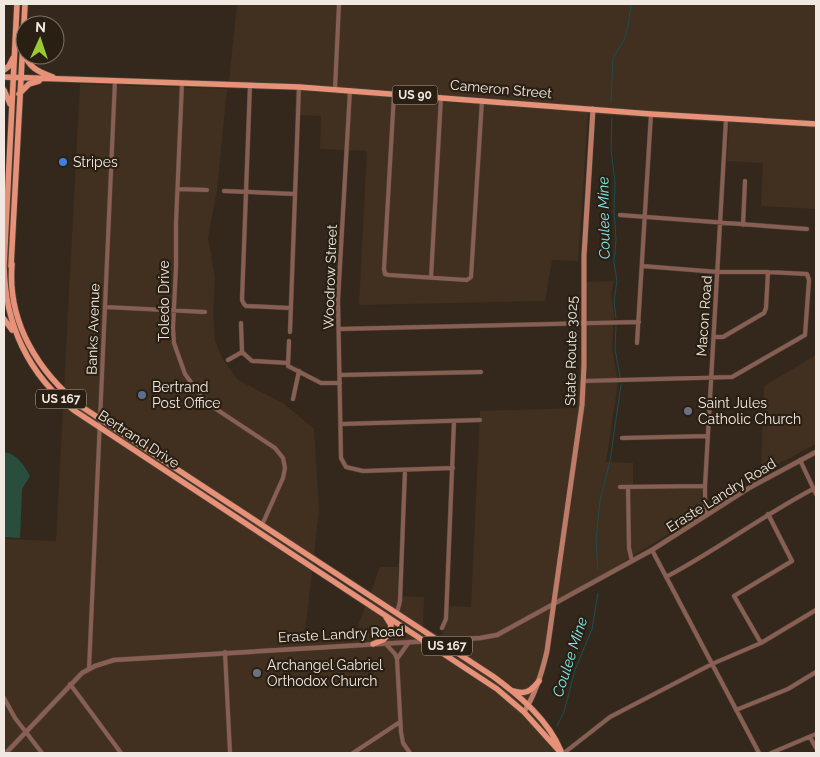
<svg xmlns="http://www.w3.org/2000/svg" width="820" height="757" viewBox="0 0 820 757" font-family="Raleway,sans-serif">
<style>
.built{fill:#41301f}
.green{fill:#294e3e}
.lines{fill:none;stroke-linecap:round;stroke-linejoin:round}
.stream{stroke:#194f52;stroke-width:1}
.minor-casing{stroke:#4e4338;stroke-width:5}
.tertiary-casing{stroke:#4e4338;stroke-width:5.5}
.secondary-casing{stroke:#4e4338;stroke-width:6}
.primary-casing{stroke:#4e4338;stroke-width:7}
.minor{stroke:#895f53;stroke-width:4}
.tertiary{stroke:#895f53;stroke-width:4.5}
.secondary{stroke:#bd7b68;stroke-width:5}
.primary{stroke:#e69178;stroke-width:5.5}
.shop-dot{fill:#3f7fe0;stroke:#2a1f13;stroke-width:2}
.service-dot{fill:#5c6f8a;stroke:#2a1f13;stroke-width:2}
.worship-dot{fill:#6b7280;stroke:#2a1f13;stroke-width:2}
.labels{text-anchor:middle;stroke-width:4.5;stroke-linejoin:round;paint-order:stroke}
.shield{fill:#2a1f13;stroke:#b5aca3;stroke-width:1}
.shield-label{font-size:12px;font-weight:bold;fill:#f1e9e1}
.street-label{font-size:14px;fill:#f1e9e1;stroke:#2a1f13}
.poi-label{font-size:14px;fill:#f1e9e1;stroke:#2a1f13;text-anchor:start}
.water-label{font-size:15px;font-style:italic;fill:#7de9ee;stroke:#2a1f13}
</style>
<rect width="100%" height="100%" fill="#34281c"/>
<!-- built -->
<path class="built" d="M237 4H816V209L761 206 763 163 727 161 729 123 588 114 578 261 552 260 545 301 359 305 367 151 320 149 321 116 295 115 296 84 229 81Z
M80 84 227 89 217 190 208 238 215 277 213 313 215 341 223 360 238 380 283 403 314 429 319 510 304 641 352 642 380 567H398V596L424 597 423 626 440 636 443 633 444 606 471 607 480 411 577 408 586 282 614 281 611 294 614 313 612 349 618 383 606 462 633 463V489L702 488 701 514 553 605 547 651 528 705 561 753H4V539L56 541Z
M816 355V444L761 473 764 386Z"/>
<!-- green -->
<path class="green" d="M4 452C17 454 24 465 30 476L22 489 20 538 4 537Z"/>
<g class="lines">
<!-- stream -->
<path class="stream" d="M611 102 613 58 624 40 628 27 631 4
M612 118 611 149 615 182 614 211 616 239 614 263 617 281 614 301 616 318
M616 326 615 349 620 377
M598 569 596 540 600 501 610 461 621 385
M557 726 564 712 575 670 592 629 598 593
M546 753V750"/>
<defs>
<path id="minor" d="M182 83 176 223V267L173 328 174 343 185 374 201 396 216 409 275 448 283 458 285 468 283 478 262 525
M250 85 242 300 244 304 246 306 290 308
M335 89 339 4
M350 90 338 300 341 458 346 467 363 471 453 468
M394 94 384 269 385 274 389 275 467 280 471 277 482 100
M178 189 207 190
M224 191 295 194
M620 215 807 229
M743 225 745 181
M431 278 441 97
M105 307 205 312
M339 329 639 322
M290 332 299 87
M714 337H723L764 313 766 308 768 272
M289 341 288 366 321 383H340
M637 343 651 114
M242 352 252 361 288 363
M228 360 242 352 241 323
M340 375 481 372
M584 381 732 377 805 335 809 280 807 274 768 272H718L642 266
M293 399 299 371
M341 424 480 420
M622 438 708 436
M800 460 816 494
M620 487 705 486
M628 487 629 548 632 561
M707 515 705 503V486L726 119
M652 550 759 753
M666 577C717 550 762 516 813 489
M397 613 400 601 405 470
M442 628 446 619 454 421
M385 643 395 654 397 659 401 732 403 743 410 753
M761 643 734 596 792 561 768 514
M225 652 230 753
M397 659 409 642
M89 669 115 80
M70 684 121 753
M4 698 15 718 42 753
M736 710 788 689 816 672
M810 737 816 748
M353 753 400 722
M564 753 610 717 712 664 761 643 816 610
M771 753 816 734"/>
<path id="tertiary" d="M6 753 82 673 95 666 114 660 480 638 497 635 652 550 749 488 816 452"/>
<path id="secondary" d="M524 712C536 693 542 673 547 651L582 405 584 366V256L593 109"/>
<path id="primary" d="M17 4 4 266C5 324 28 375 75 411L497 689 524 712 561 753
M24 52C28 67 38 72 53 77
M4 70 9 66 13 58
M4 77 299 87 651 114 816 124
M4 90 10 104
M19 94 29 84 39 81
M12 264C7 322 38 372 82 407L494 677C521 697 548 720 561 751
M11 266 25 4
M4 319 12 330
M373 644 383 640 390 633 391 625 386 617
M513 691C526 695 531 691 539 681"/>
</defs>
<!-- minor casing -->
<use href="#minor" class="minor-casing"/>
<!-- tertiary casing -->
<use href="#tertiary" class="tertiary-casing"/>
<!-- secondary casing -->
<use href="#secondary" class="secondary-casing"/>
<!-- primary casing -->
<use href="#primary" class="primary-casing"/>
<!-- minor -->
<use href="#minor" class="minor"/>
<!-- tertiary -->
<use href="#tertiary" class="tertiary"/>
<!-- secondary -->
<use href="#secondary" class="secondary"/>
<!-- primary -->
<use href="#primary" class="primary"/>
</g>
<!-- markers -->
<circle class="shop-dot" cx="63" cy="162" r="5"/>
<circle class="service-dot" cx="142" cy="395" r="5"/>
<g class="worship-dot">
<circle cx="688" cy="411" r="5"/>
<circle cx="257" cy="673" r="5"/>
</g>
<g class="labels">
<!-- shield labels -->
<g class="shield">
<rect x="392.5" y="85.5" width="45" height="19" rx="4"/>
<rect x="36" y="389.5" width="50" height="19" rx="4"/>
<rect x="422" y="636.5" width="50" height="19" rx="4"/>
</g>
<g class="shield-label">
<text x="415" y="99">US 90</text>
<text x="61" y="403">US 167</text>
<text x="447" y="650">US 167</text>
</g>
<!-- street labels -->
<g class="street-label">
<text transform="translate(501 89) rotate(5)" y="5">Cameron Street</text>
<text transform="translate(330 277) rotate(-88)" y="5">Woodrow Street</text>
<text transform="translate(164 301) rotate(-90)" y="5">Toledo Drive</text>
<text transform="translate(704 316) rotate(-86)" y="5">Macon Road</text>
<text transform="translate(93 329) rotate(-88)" y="5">Banks Avenue</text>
<text transform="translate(571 351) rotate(-89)" y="5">State Route 3025</text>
<text transform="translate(139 439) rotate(33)" y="5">Bertrand Drive</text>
<text transform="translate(721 495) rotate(-32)" y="5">Eraste Landry Road</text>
<text transform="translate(341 634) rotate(-3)" y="5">Eraste Landry Road</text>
</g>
<!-- poi labels -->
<g class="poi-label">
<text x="73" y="167">Stripes</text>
<text x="152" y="392">Bertrand<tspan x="152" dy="16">Post Office</tspan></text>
<text x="698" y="408">Saint Jules<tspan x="698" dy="16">Catholic Church</tspan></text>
<text x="267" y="670">Archangel Gabriel<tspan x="267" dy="16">Orthodox Church</tspan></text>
</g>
<!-- water labels -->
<g class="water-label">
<text transform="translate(604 218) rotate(-91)" y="5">Coulee Mine</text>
<text transform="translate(570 657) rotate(-72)" y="5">Coulee Mine</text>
</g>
</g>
<!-- border -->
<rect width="820" height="757" fill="none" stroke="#f1e9e1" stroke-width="10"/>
<!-- north arrow -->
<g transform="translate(40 40) rotate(3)"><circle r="24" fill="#2a1f13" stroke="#7a7065"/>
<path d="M0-4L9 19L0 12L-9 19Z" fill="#9acb34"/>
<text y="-8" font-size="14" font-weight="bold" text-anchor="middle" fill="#f1e9e1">N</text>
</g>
</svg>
